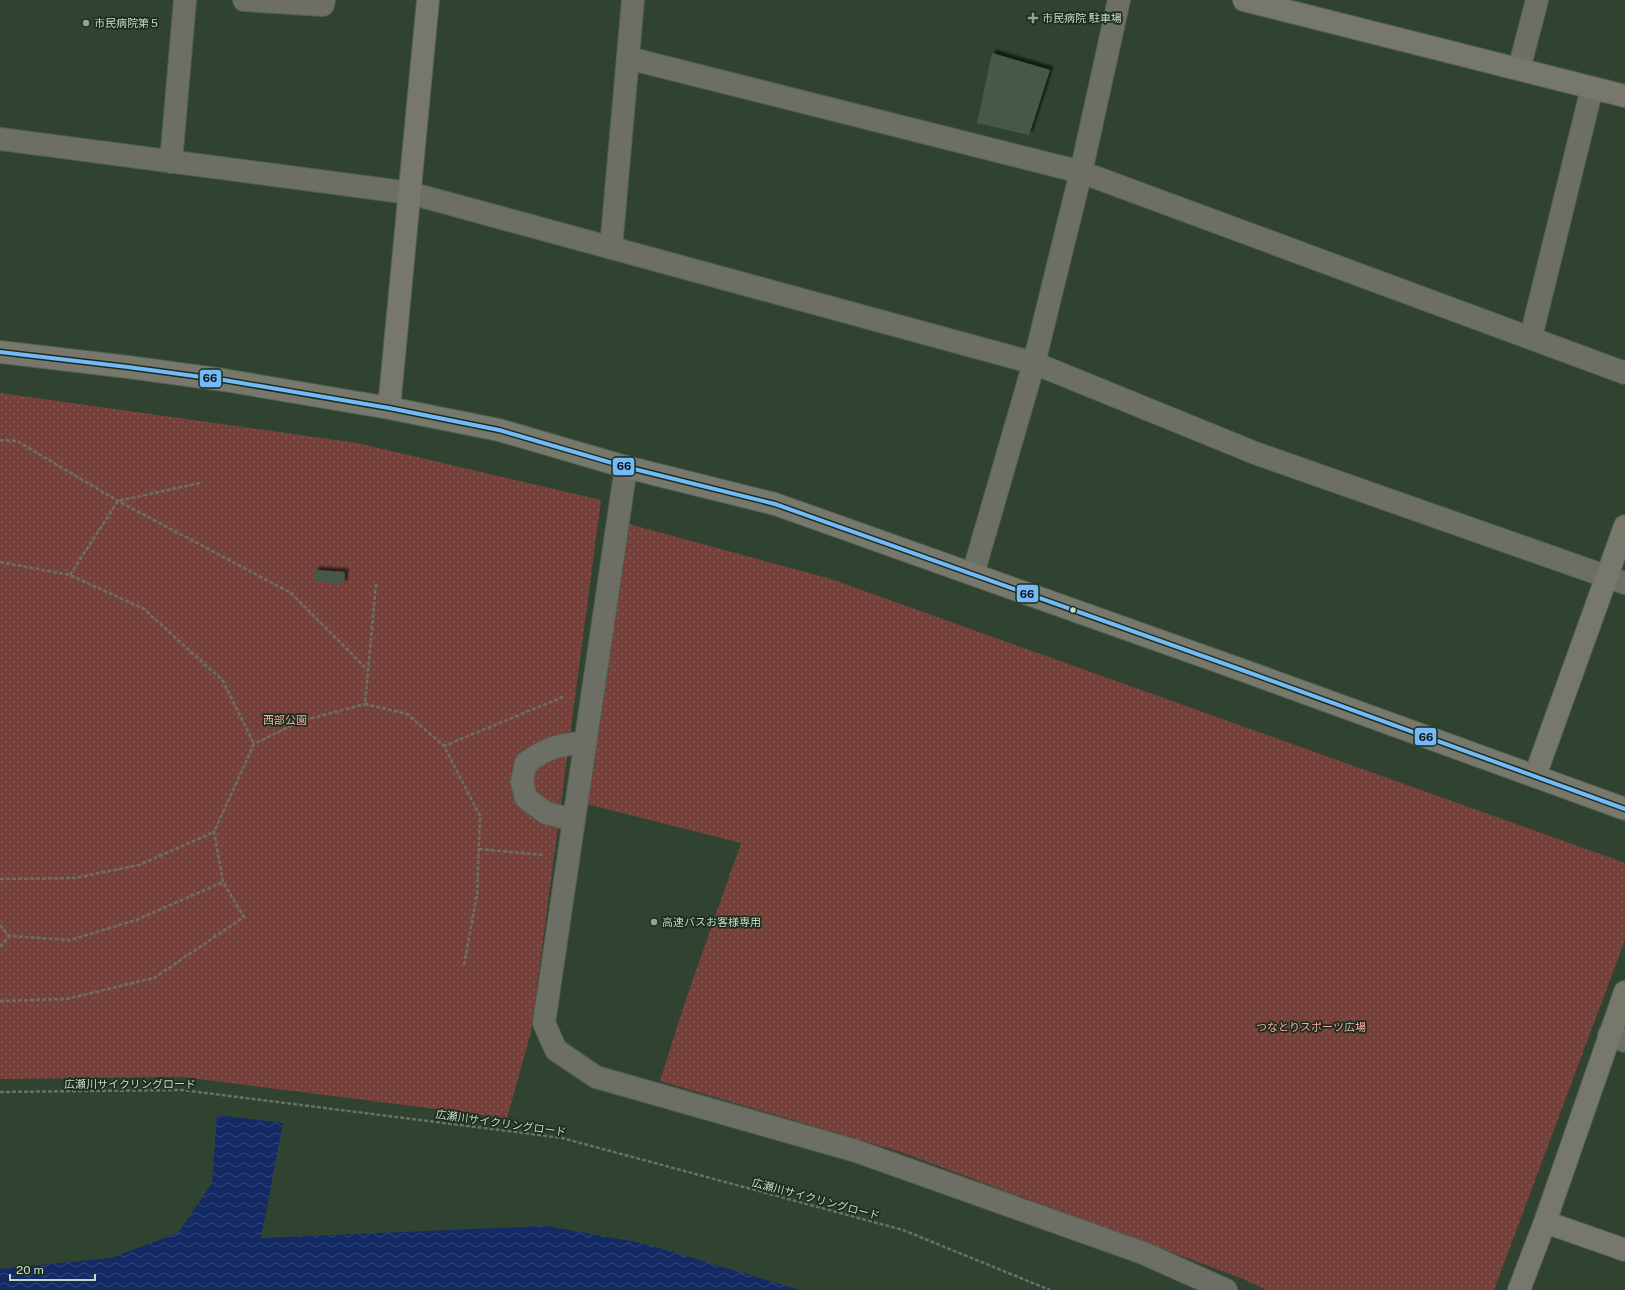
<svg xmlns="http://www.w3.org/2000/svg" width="1625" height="1290" viewBox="0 0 1625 1290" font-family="'Public Sans','Noto Sans JP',sans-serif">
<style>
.park{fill:url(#park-dots)}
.water{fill:url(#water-waves)}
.building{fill:#46594c;filter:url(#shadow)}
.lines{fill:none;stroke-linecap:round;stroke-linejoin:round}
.street-casing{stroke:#4f604f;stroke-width:24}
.secondary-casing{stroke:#4f604f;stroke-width:24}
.path{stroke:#6a7065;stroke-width:2.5;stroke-dasharray:4 2;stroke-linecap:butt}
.street{stroke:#6d6e65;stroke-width:22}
.secondary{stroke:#77776c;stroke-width:22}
.bus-1-casing{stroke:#1d2d1d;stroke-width:7}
.bus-1{stroke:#73baf8;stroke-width:4}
.poi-dot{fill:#90a591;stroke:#1d2d1d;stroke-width:1.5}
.bus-dot{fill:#c5dac5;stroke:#1d2d1d;stroke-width:1.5}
.labels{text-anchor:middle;stroke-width:3.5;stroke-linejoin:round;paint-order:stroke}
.poi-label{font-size:11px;fill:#c5dac5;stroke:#1d2d1d;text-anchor:start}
.park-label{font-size:11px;fill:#f5aaa3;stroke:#1d2d1d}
.street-label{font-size:11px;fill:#c5dac5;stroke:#1d2d1d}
.line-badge{stroke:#1d2d1d;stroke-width:1.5}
.pale-badge-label{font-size:11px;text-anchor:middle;font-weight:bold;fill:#111}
</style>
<defs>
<pattern id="park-dots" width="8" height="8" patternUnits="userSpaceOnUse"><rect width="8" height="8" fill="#75403a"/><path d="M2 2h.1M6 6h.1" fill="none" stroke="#875b55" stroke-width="1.8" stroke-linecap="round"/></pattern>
<pattern id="water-waves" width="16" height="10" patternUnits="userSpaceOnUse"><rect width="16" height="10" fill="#142a65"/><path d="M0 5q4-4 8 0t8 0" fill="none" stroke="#35487a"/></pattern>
<filter id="shadow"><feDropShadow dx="3.5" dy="-3.5" stdDeviation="1" flood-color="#0009"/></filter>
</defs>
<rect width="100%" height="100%" fill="#2f4330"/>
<!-- park -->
<path class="park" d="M0 393 357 443 601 500 531 1032 507 1118 182 1077 0 1079Z
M629 524 831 579 1625 863V940L1494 1290H1266L1241 1278 898 1151 660 1081 685 1002 741 843 587 804Z"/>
<!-- water -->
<path class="water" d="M217 1115 283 1123 261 1238 546 1226 642 1243 800 1290H0V1269L111 1258 178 1233 212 1183Z"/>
<!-- building -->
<path class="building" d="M992 53 1050 70 1029 135 977 123Z
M315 570 345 572 344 584 314 581Z"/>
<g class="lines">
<defs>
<path id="street" d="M244 0 323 5 324 0
M628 58 1081 172 1625 373
M1519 69 1537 0
M0 139 410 193 1034 363 1255 453 1625 583
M171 162 185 0
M611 248 633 0
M1531 337 1592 88
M626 467 544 1023 556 1050 596 1077 856 1151 1143 1253 1226 1290
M973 574 1034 363 1081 172 1119 0
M574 820 546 813 526 798 522 782 526 763C549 746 558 746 585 742
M1609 1035 1625 1041"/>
<path id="secondary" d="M1244 0 1625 96
M0 352 128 367 224 380 389 408 499 430 626 467 775 504 1242 670 1625 809
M389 408 428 0
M1535 776 1625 526
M1545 1222 1625 1250
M1519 1290 1545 1222 1625 992"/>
</defs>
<!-- street casing -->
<use href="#street" class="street-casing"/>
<!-- secondary casing -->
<use href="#secondary" class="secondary-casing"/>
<!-- path -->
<path class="path" d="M0 440 17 441 118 501 291 593 369 671
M0 562 70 575 144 609 223 681 254 744
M70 575 118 501 200 483
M376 584 365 704 407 714 444 746
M479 849 544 855
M0 879 75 878 139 865 214 832
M0 925 9 936 70 940 136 920 223 882
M0 947 9 936
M464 965 477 894 480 816 444 746 565 696
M0 1001 66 999 154 978 244 917 223 882 214 832 254 744 301 721 365 704
M0 1092 182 1090 562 1138 903 1230 1050 1290"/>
<!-- street -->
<use href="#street" class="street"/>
<!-- secondary -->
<use href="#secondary" class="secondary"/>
<defs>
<path id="bus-1" d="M0 352 128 367 224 380 389 408 499 430 626 467 775 504 1242 670 1625 809"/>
</defs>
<!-- bus-1 casing -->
<use href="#bus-1" class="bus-1-casing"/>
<!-- bus-1 -->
<use href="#bus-1" class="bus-1"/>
</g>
<!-- markers -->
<g class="poi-dot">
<path d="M1031 12h4v4h4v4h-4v4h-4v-4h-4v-4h4z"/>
<circle cx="86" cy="23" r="4"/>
<circle cx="654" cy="922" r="4"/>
</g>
<circle class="bus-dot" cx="1073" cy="610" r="3.5"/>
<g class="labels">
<!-- poi labels -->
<g class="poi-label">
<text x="1042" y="22">市民病院 駐車場</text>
<text x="94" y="27">市民病院第５</text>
<text x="662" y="926">高速バスお客様専用</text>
</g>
<!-- park labels -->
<g class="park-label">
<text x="285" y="724">西部公園</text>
<text x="1311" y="1031">つなとりスポーツ広場</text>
</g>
<!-- street labels -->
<g class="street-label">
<text x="130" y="1088">広瀬川サイクリングロード</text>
<text transform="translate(501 1123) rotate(8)" y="4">広瀬川サイクリングロード</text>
<text transform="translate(816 1199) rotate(15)" y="4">広瀬川サイクリングロード</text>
</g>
</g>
<g class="line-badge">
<rect x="199" y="369" width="23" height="19" rx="4" fill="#73baf8"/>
<rect x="612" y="457" width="23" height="19" rx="4" fill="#73baf8"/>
<rect x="1016" y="584" width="23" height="19" rx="4" fill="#73baf8"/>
<rect x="1414" y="727" width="23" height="19" rx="4" fill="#73baf8"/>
</g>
<g class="pale-badge-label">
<text x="210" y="382">66</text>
<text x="624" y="470">66</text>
<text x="1027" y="598">66</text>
<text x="1426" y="741">66</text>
</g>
<!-- scale -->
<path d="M10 1274v6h85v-6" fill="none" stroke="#c5dac5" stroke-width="2"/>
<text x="16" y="1274" font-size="12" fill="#c5dac5" stroke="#1d2d1d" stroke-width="3" paint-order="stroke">20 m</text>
</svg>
